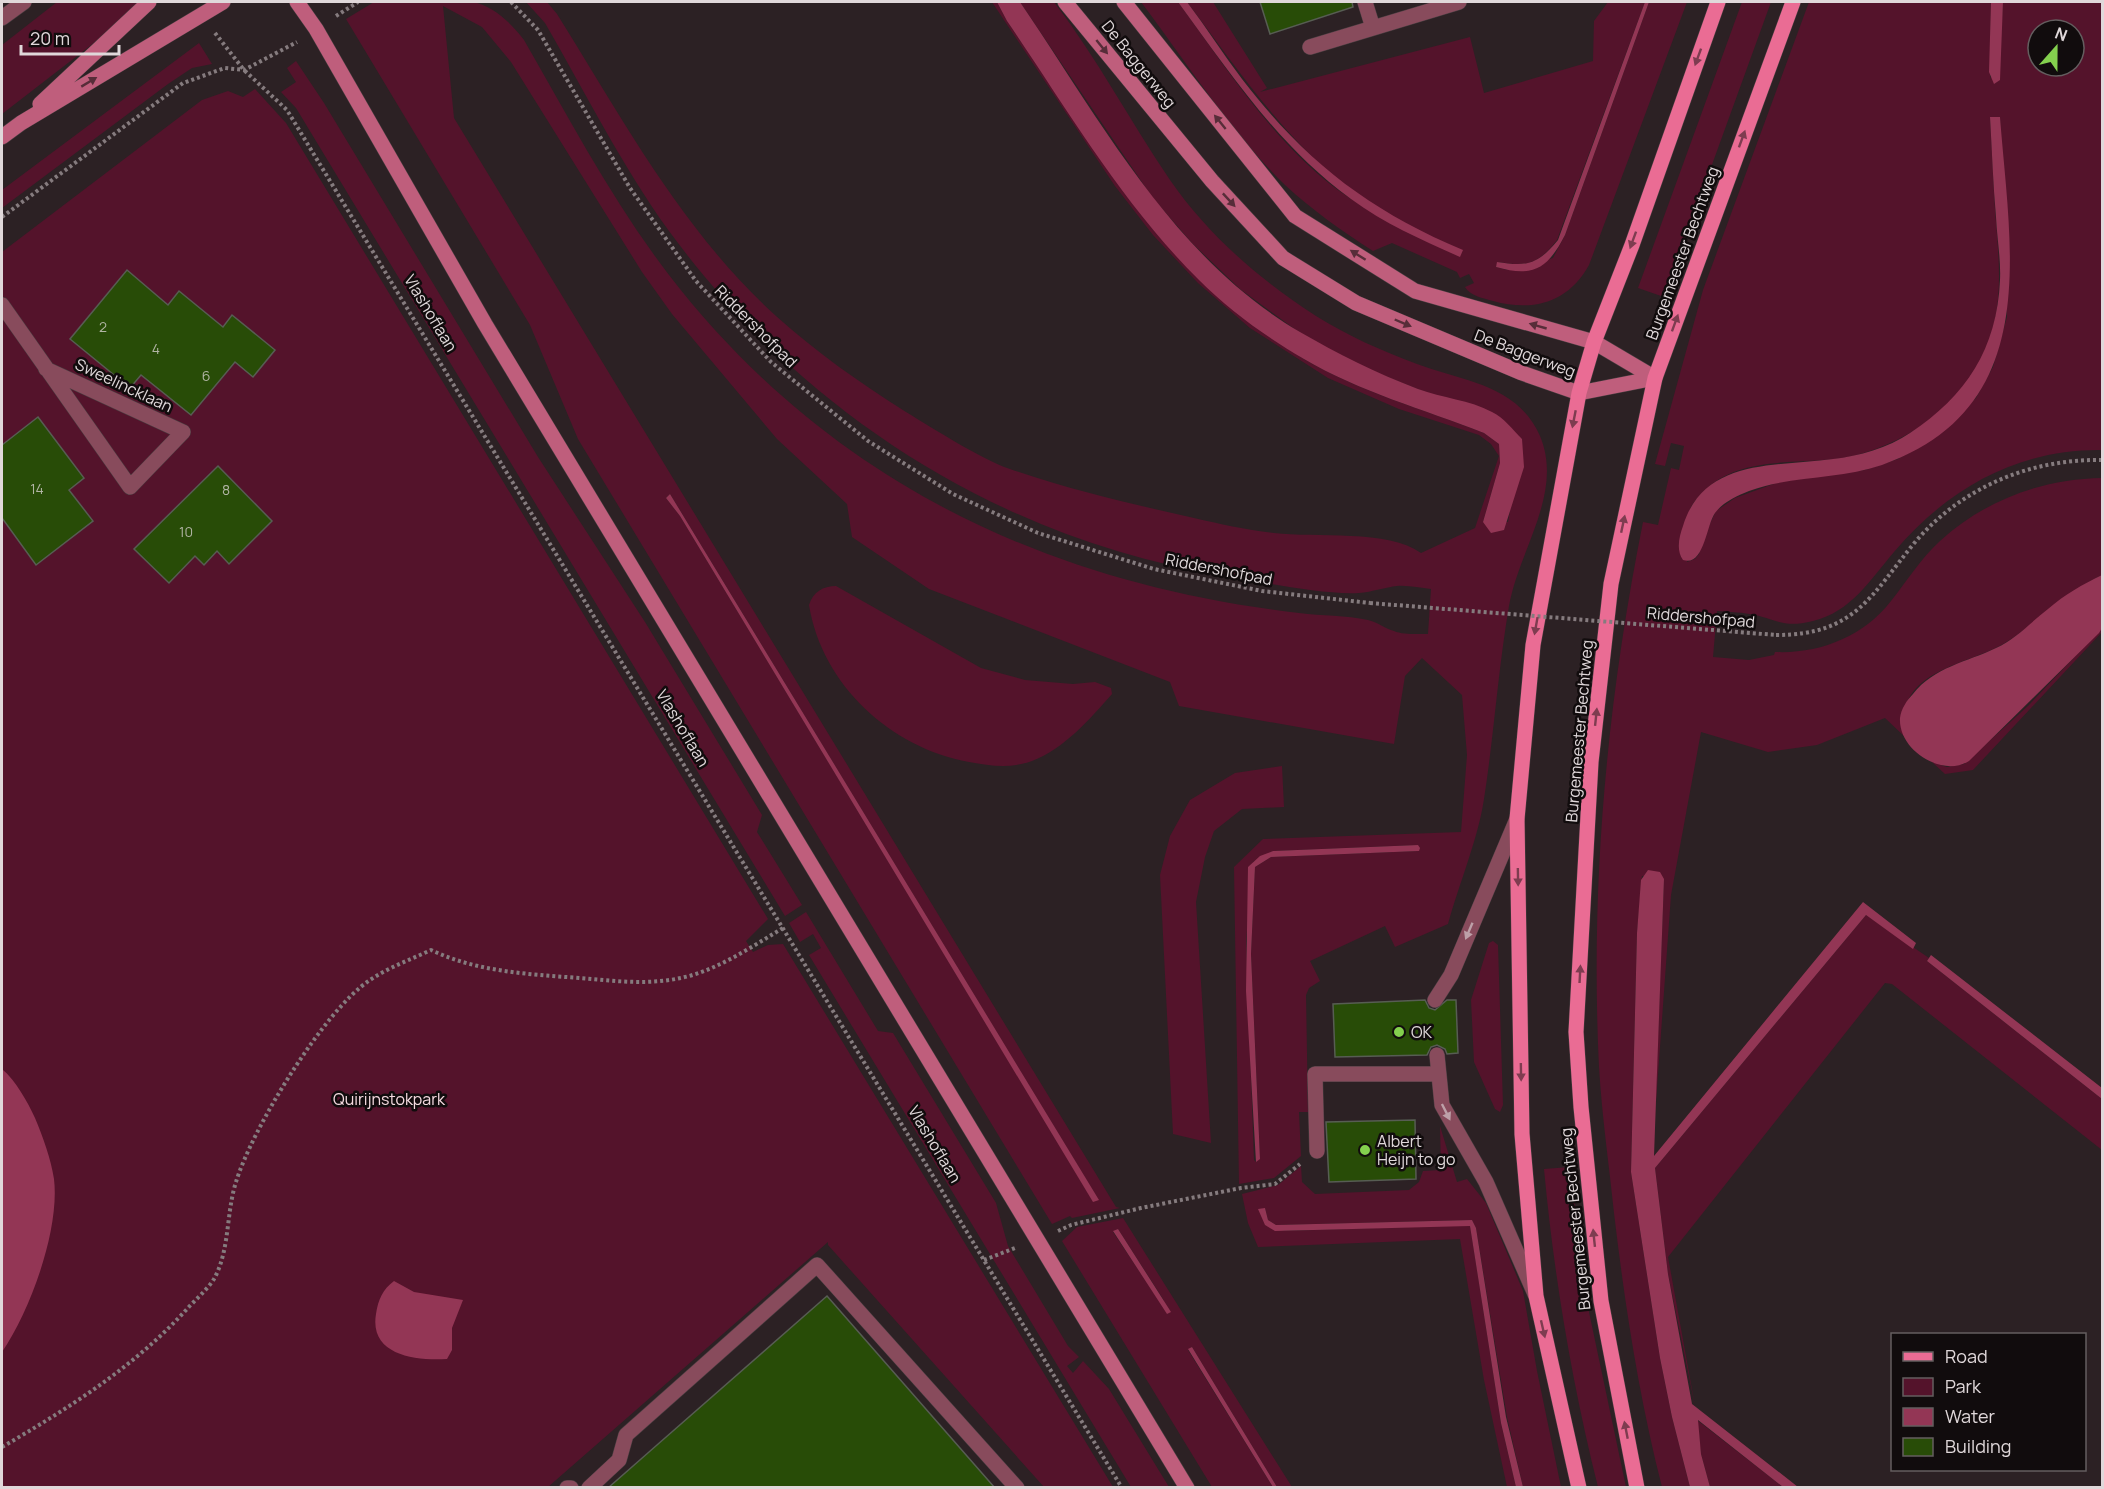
<svg xmlns="http://www.w3.org/2000/svg" width="2104" height="1489" viewBox="0 0 2104 1489" font-family="Manrope,sans-serif">
<style>
.green{fill:#54132b;fill-rule:evenodd}
.water{fill:#933655}
.building{fill:#284c07;stroke:#575d53;stroke-width:1.5}
.lines{fill:none;stroke-linecap:round;stroke-linejoin:round}
.lane-casing{stroke:#493e41;stroke-width:16}
.street-casing{stroke:#493e41;stroke-width:16}
.secondary-casing{stroke:#493e41;stroke-width:16}
.primary-casing{stroke:#493e41;stroke-width:16}
.path{stroke:#857b7e;stroke-width:4;stroke-dasharray:3 3;stroke-linecap:butt}
.lane{stroke:#884b5c;stroke-width:15}
.street{stroke:#884b5c;stroke-width:15}
.secondary{stroke:#bf5e7c;stroke-width:15}
.primary{stroke:#ea6c94;stroke-width:15}
.path-bridge{stroke:#857b7e;stroke-width:4;stroke-dasharray:3 3;stroke-linecap:butt}
.oneway{fill:#572d39}
.oneway2{fill:#7e3c50}
.oneway3{fill:#bda0a8}
.poi-dot{fill:#84d04e;stroke:#110c0d;stroke-width:2}
.labels{text-anchor:middle;stroke-width:5;stroke-linejoin:round;paint-order:stroke}
.number-label{font-size:14px;fill:#b2b5a5}
.street-label{font-size:16px;fill:#e0d8da;stroke:#110c0d}
.poi-label{font-size:16px;fill:#e0d8da;stroke:#110c0d;text-anchor:start}
.park-label{font-size:16px;fill:#f6dbe1;stroke:#110c0d}
</style>
<rect width="100%" height="100%" fill="#2c2124"/>
<!-- green -->
<path class="green" d="M57 2H142L121 22 2 114V45Z
M374 2C405 2 441 0 472 2 493 5 512 24 524 40 570 120 613 202 669 275 827 480 1046 584 1299 613 1322 616 1346 615 1368 620 1377 622 1386 629 1394 631 1403 635 1418 634 1428 634L1431 589C1420 588 1408 585 1397 586 1386 587 1372 592 1359 593 1322 595 1262 582 1225 576 1001 540 802 413 669 231 622 166 585 92 545 23L526 2H547L557 14C622 118 683 232 776 316 816 352 860 383 906 412 934 429 981 459 1010 469 1070 490 1132 504 1194 518 1220 524 1247 530 1274 533 1315 538 1389 529 1421 553L1475 528 1499 456 1491 444 1479 435 1399 409 1328 378 1250 328 1198 283 1153 235 1115 186 992 2H997L1007 21C1092 145 1171 280 1304 359 1360 392 1423 409 1484 433L1499 444 1500 463 1483 522H1508L1522 439 1420 390 1355 364 1296 330 1240 289 1192 243 1152 197 1020 2H1054C1097 58 1130 121 1170 180 1208 235 1260 280 1316 316 1348 336 1382 351 1417 364 1463 381 1518 385 1540 436 1564 493 1519 549 1509 606 1498 670 1494 735 1484 799 1478 839 1459 884 1448 924L1395 947 1385 926 1310 961 1320 981 1309 988 1306 995 1308 1112H1299L1301 1156 1274 1178 1239 1184 1234 867 1263 839 1461 832 1467 755 1462 695 1422 658 1405 676 1394 744 1179 706 1170 682 929 589 852 537 847 504 777 439 672 314 642 272 511 62 482 27 443 6 454 118 1116 1207 1120 1208 1072 1218 1070 1216 1052 1224 578 439 530 325 346 19ZM670 494 1098 1199 1093 1201 680 516 666 498ZM1418 845 1419 851 1271 857 1255 867 1251 954 1260 1158 1256 1162 1254 1160 1246 941 1253 862 1273 851Z
M1141 2H1178C1229 71 1278 151 1351 199 1370 211 1393 220 1413 229 1390 216 1365 203 1344 185 1279 132 1237 68 1187 2H1213L1267 88 1260 92 1470 37 1484 93 1593 61 1594 21 1608 2H1645L1557 240C1538 264 1528 267 1498 262L1496 267 1507 270 1553 258 1565 235 1649 2H1687L1589 265C1568 303 1533 312 1493 301 1483 298 1470 296 1465 287L1474 283 1469 274 1460 278 1457 272 1392 243 1373 251C1342 231 1312 210 1285 185 1230 131 1187 63 1141 2Z
M1742 2H1771L1664 297 1638 288Z
M1809 2H1991L1990 80 2001 33 2003 2H2102V450C2018 449 1948 488 1894 552 1870 580 1851 612 1813 621 1781 629 1776 618 1749 614 1739 612 1728 612 1717 611L1713 657 1749 660 1774 655 1775 652C1819 654 1863 637 1891 601 1907 581 1921 558 1940 541 1985 500 2042 479 2102 478V575C2066 592 2041 620 2008 641 1975 663 1911 667 1904 714 1903 723 1902 729 1905 737L1885 718 1817 745 1768 752 1701 732 1671 895 1655 1116 1664 879 1642 876 1637 933 1631 1172 1660 1358 1672 1417 1690 1487H1662C1639 1397 1625 1306 1614 1213 1609 1164 1602 1117 1599 1067 1590 884 1607 702 1643 522L1658 525 1671 468 1679 470 1684 446 1671 443 1665 466 1655 464 1703 290ZM2038 30H2074V66H2038ZM2000 117 2007 317 1993 367 1976 398 1937 436 1898 459 1865 470 1779 482 1735 498 1716 511 1707 530 1699 554 1695 559 1687 562C1687 547 1685 526 1689 512 1691 505 1697 498 1702 493 1741 452 1803 467 1853 456 1915 441 1971 397 1991 335 2004 294 1998 251 1995 209 1993 179 1992 148 1990 118Z
M199 43 212 64 192 68 168 84 2 208V190Z
M296 61 324 103 538 457 645 622 762 815 757 832 802 905 785 916 296 108 281 92 296 82 287 68Z
M255 89 286 123 768 919 746 941 753 952 768 945 783 944 1113 1487H1044L828 1245V1242L548 1487H2V252L202 100 228 91 243 97Z
M836 586 981 668 1025 680 1073 684 1095 682 1111 688 1112 694C1090 719 1064 749 1032 761 1010 769 991 766 969 762 891 748 822 685 809 605 813 592 823 586 836 586Z
M2102 628V632L1973 770 1945 774 1932 762 1947 767 1964 764 2029 705Z
M1282 766 1284 807 1242 809 1214 831 1205 857 1196 902 1211 1143 1173 1134 1160 875 1170 836 1190 800 1235 773Z
M806 912 878 1031 893 1033 996 1203 1008 1246 1068 1346 1079 1357 1067 1366 1073 1373 1083 1361 1109 1389 1169 1487H1131L809 955 821 948 813 934 800 942 789 923Z
M1866 915 1929 958 1927 961 2102 1099V1150L1892 984 1885 983 1668 1257 1695 1406 1668 1274 1655 1168Z
M1493 941 1498 945 1503 1105 1500 1112 1495 1109 1474 1062 1471 1000 1489 943Z
M1440 1126 1457 1182 1467 1179 1486 1203 1523 1291 1537 1371 1561 1487H1523L1507 1417 1476 1228 1472 1220 1276 1225 1268 1220 1265 1208V1225L1284 1231 1470 1225 1501 1423 1516 1487H1507L1484 1380 1460 1239 1258 1247 1248 1223 1242 1194 1278 1185 1301 1166 1302 1182 1315 1194 1409 1190 1419 1182 1423 1171 1441 1170Z
M1570 1167 1589 1312 1626 1487H1598C1572 1383 1554 1277 1544 1169Z
M1123 1218 1292 1487H1277L1192 1347 1188 1350 1273 1487H1212L1062 1241 1077 1227ZM1118 1229 1163 1299 1168 1314 1113 1232Z
M1697 1420 1783 1487H1710L1701 1454Z"/>
<!-- water -->
<path class="water" d="M997 2H1020C1100 119 1173 258 1300 332 1338 354 1376 373 1418 389 1442 398 1470 400 1492 412 1503 417 1513 430 1522 439L1524 467 1504 530 1491 533 1483 522 1500 463 1499 444 1484 433C1423 409 1360 392 1304 359 1266 337 1229 310 1199 280 1123 205 1067 109 1007 21Z
M1178 2H1187C1206 27 1223 54 1242 79 1305 161 1368 210 1463 250L1460 257C1422 240 1385 224 1351 199 1279 147 1230 73 1178 2Z
M1645 2H1649L1565 235C1548 268 1534 278 1496 267L1497 262C1528 267 1538 264 1558 240Z
M1991 2H2003L2000 80 1994 84 1989 72Z
M1990 117H2000C2010 250 2044 408 1882 465 1839 480 1792 475 1749 491 1737 496 1723 502 1715 513 1706 526 1704 567 1683 560 1676 550 1679 537 1683 526 1704 457 1777 467 1833 459 1859 456 1888 448 1910 433 1966 396 1997 349 2000 280 2001 260 1997 238 1996 217 1993 184 1992 151 1990 117Z
M670 494 1099 1200 1093 1202 680 516 666 498Z
M2102 575V628L2099 633 1969 761C1942 778 1898 750 1900 718 1901 709 1907 700 1913 694 1934 667 1967 662 1996 648 2016 639 2031 622 2048 609 2064 595 2083 584 2102 575Z
M1418 845 1420 848 1419 851 1271 857 1255 867 1251 954 1260 1159 1256 1162 1246 991 1248 867 1260 856 1273 851Z
M1648 870 1660 872 1664 879 1654 1156 1863 902 1916 943 1913 949 1866 915 1655 1168 1668 1274 1692 1404 1798 1487H1783L1698 1420 1701 1454 1710 1487H1690L1672 1417 1660 1358 1631 1172 1637 933 1641 880Z
M1931 955 2102 1088V1099L1927 961Z
M2 1069C16 1081 27 1101 35 1118 43 1137 51 1159 54 1179 60 1230 30 1311 2 1352Z
M1265 1208 1268 1220 1276 1225 1472 1220 1476 1228 1506 1417 1523 1487H1516L1501 1423 1470 1226 1275 1231 1265 1225 1258 1209Z
M1118 1229 1171 1312 1167 1314 1113 1231Z
M394 1281 414 1292 463 1300 452 1328V1350L447 1359C415 1361 369 1355 376 1314 378 1300 383 1289 394 1281Z
M1192 1347 1277 1487H1273L1188 1349Z"/>
<!-- building -->
<path class="building" d="M1260 2H1352L1353 7 1270 34Z
M127 270 168 305 179 291 223 327 232 315 275 350 253 377 235 362 191 415 141 375 130 388 70 339Z
M38 417 84 478 69 490 93 521 36 565 2 518V445Z
M218 466 272 521 229 564 217 551 204 565 195 556 169 583 134 549Z
M1425 1000 1429 1008 1435 1010 1447 1000H1456L1458 1053 1447 1054 1445 1049 1437 1045 1431 1047 1427 1055 1335 1057 1333 1004Z
M1415 1120 1416 1179 1329 1182 1326 1122Z
M827 1296 995 1488H608L649 1452Z"/>
<g class="lines">
<defs>
<path id="lane" d="M1373 28 1459 2
M1310 47 1373 28 1365 2
M1435 1000 1451 975 1517 819
M1437 1055 1442 1105 1486 1182 1535 1294
M1317 1151 1315 1074H1439
M567 1488H571
M589 1488 619 1460 626 1435 817 1265 1017 1488"/>
<path id="street" d="M2 18 24 2
M2 305 130 487 183 432 46 369"/>
<path id="secondary" d="M297 2 316 29 485 324 1187 1488
M1065 2 1212 181 1283 258 1356 303 1522 373 1579 393 1655 378
M1124 2 1295 216 1415 291 1594 342 1655 378
M40 104 149 2
M2 137 21 123 223 2"/>
<path id="primary" d="M1579 1488 1536 1296 1522 1134 1517 819 1533 645 1579 393 1594 342 1632 245 1718 2
M1637 1488 1601 1301 1581 1107 1576 1032 1591 762 1611 584 1655 378 1793 2"/>
</defs>
<!-- lane casing -->
<use href="#lane" class="lane-casing"/>
<!-- street casing -->
<use href="#street" class="street-casing"/>
<!-- secondary casing -->
<use href="#secondary" class="secondary-casing"/>
<!-- primary casing -->
<use href="#primary" class="primary-casing"/>
<!-- path -->
<path class="path" d="M511 2 538 30 630 188 696 281 771 362 868 441 953 494 1038 533 1154 569 1262 591 1370 603
M336 16 358 2
M215 33 244 70 287 110 1122 1488
M2 217 183 83 225 68 244 70 297 42
M1776 635C1856 635 1871 595 1916 541 1964 486 2031 459 2102 460
M1058 1231 1071 1225 1141 1208 1241 1188 1275 1184 1300 1164
M984 1260 1015 1248
M2 1447C69 1408 134 1367 187 1309 195 1300 207 1290 214 1279 230 1250 226 1213 236 1182 252 1129 324 1010 370 980 389 967 410 960 431 950 478 972 527 974 579 978 616 981 652 986 689 976 722 967 753 946 783 928"/>
<!-- lane -->
<use href="#lane" class="lane"/>
<!-- street -->
<use href="#street" class="street"/>
<!-- secondary -->
<use href="#secondary" class="secondary"/>
<!-- primary -->
<use href="#primary" class="primary"/>
<!-- path-bridge -->
<path class="path-bridge" d="M1370 603 1776 635"/>
</g>
<!-- one-way arrows -->
<defs><path id="oneway-solid" d="M-6-.8H1V-3.2L6.5 0L1 3.2V.8H-6Z" transform="scale(1.5)"/></defs>
<g class="oneway">
<use href="#oneway-solid" transform="translate(1102 47) rotate(51)"/>
<use href="#oneway-solid" transform="translate(89 82) rotate(-31)"/>
<use href="#oneway-solid" transform="translate(1220 122) rotate(-129)"/>
<use href="#oneway-solid" transform="translate(1229 200) rotate(47)"/>
<use href="#oneway-solid" transform="translate(1358 255) rotate(-148)"/>
<use href="#oneway-solid" transform="translate(1403 323) rotate(23)"/>
<use href="#oneway-solid" transform="translate(1538 326) rotate(-164)"/>
</g>
<g class="oneway2">
<use href="#oneway-solid" transform="translate(1698 57) rotate(110)"/>
<use href="#oneway-solid" transform="translate(1742 139) rotate(-70)"/>
<use href="#oneway-solid" transform="translate(1633 240) rotate(110)"/>
<use href="#oneway-solid" transform="translate(1675 323) rotate(-70)"/>
<use href="#oneway-solid" transform="translate(1574 419) rotate(101)"/>
<use href="#oneway-solid" transform="translate(1623 524) rotate(-78)"/>
<use href="#oneway-solid" transform="translate(1536 626) rotate(100)"/>
<use href="#oneway-solid" transform="translate(1596 717) rotate(-84)"/>
<use href="#oneway-solid" transform="translate(1518 877) rotate(89)"/>
<use href="#oneway-solid" transform="translate(1580 974) rotate(-87)"/>
<use href="#oneway-solid" transform="translate(1521 1072) rotate(89)"/>
<use href="#oneway-solid" transform="translate(1594 1238) rotate(-96)"/>
<use href="#oneway-solid" transform="translate(1543 1329) rotate(77)"/>
<use href="#oneway-solid" transform="translate(1626 1430) rotate(-101)"/>
</g>
<g class="oneway3">
<use href="#oneway-solid" transform="translate(1469 931) rotate(113)"/>
<use href="#oneway-solid" transform="translate(1446 1112) rotate(63)"/>
</g>
<!-- markers -->
<g class="poi-dot">
<circle cx="1399" cy="1032" r="6"/>
<circle cx="1365" cy="1150" r="6"/>
</g>
<g class="labels">
<!-- number labels -->
<g class="number-label">
<text x="103" y="332">2</text>
<text x="156" y="354">4</text>
<text x="206" y="381">6</text>
<text x="37" y="494">14</text>
<text x="226" y="495">8</text>
<text x="186" y="537">10</text>
</g>
<!-- street labels -->
<g class="street-label">
<text transform="translate(1139 64) rotate(51)" y="6">De Baggerweg</text>
<text transform="translate(1682 253) rotate(-70)" y="6">Burgemeester Bechtweg</text>
<text transform="translate(431 313) rotate(59)" y="6">Vlashoflaan</text>
<text transform="translate(756 326) rotate(45)" y="6">Riddershofpad</text>
<text transform="translate(1525 353) rotate(21)" y="6">De Baggerweg</text>
<text transform="translate(124 385) rotate(25)" y="6">Sweelincklaan</text>
<text transform="translate(1219 569) rotate(11)" y="6">Riddershofpad</text>
<text transform="translate(1701 617) rotate(5)" y="6">Riddershofpad</text>
<text transform="translate(683 728) rotate(59)" y="6">Vlashoflaan</text>
<text transform="translate(1579 731) rotate(-85)" y="6">Burgemeester Bechtweg</text>
<text transform="translate(935 1144) rotate(59)" y="6">Vlashoflaan</text>
<text transform="translate(1575 1219) rotate(-96)" y="6">Burgemeester Bechtweg</text>
</g>
<!-- poi labels -->
<g class="poi-label">
<text x="1411" y="1038">OK</text>
<text x="1377" y="1147">Albert<tspan x="1377" dy="18">Heijn to go</tspan></text>
</g>
<!-- park labels -->
<g class="park-label">
<text x="389" y="1105">Quirijnstokpark</text>
</g>
</g>
<!-- border -->
<rect width="2104" height="1489" fill="none" stroke="#e0d8da" stroke-width="6"/>
<!-- legend -->
<rect x="1891" y="1333" width="195" height="138" fill="#110c0d" stroke="#645e5f" stroke-width="1.5"/>
<rect x="1903" y="1352" width="30" height="9" fill="#ea6c94" stroke="#645e5f" stroke-width="1.5"/>
<text x="1945" y="1363" font-size="18" fill="#e0d8da">Road</text>
<rect x="1903" y="1378" width="30" height="18" fill="#54132b" stroke="#645e5f" stroke-width="1.5"/>
<text x="1945" y="1393" font-size="18" fill="#e0d8da">Park</text>
<rect x="1903" y="1408" width="30" height="18" fill="#933655" stroke="#645e5f" stroke-width="1.5"/>
<text x="1945" y="1423" font-size="18" fill="#e0d8da">Water</text>
<rect x="1903" y="1438" width="30" height="18" fill="#284c07" stroke="#645e5f" stroke-width="1.5"/>
<text x="1945" y="1453" font-size="18" fill="#e0d8da">Building</text>
<!-- north arrow -->
<g transform="translate(2056 48) rotate(21)"><circle r="28" fill="#110c0d" stroke="#645e5f" stroke-width="1.5"/>
<path d="M0-4.5L10 22L0 15L-10 22Z" fill="#84d04e"/>
<text y="-9" font-size="16" font-weight="bold" text-anchor="middle" fill="#e0d8da">N</text>
</g>
<!-- scale -->
<path d="M21 45v9h98v-9" fill="none" stroke="#e0d8da" stroke-width="3"/>
<text x="30" y="45" font-size="18" fill="#e0d8da" stroke="#110c0d" stroke-width="4.5" paint-order="stroke">20 m</text>
</svg>
